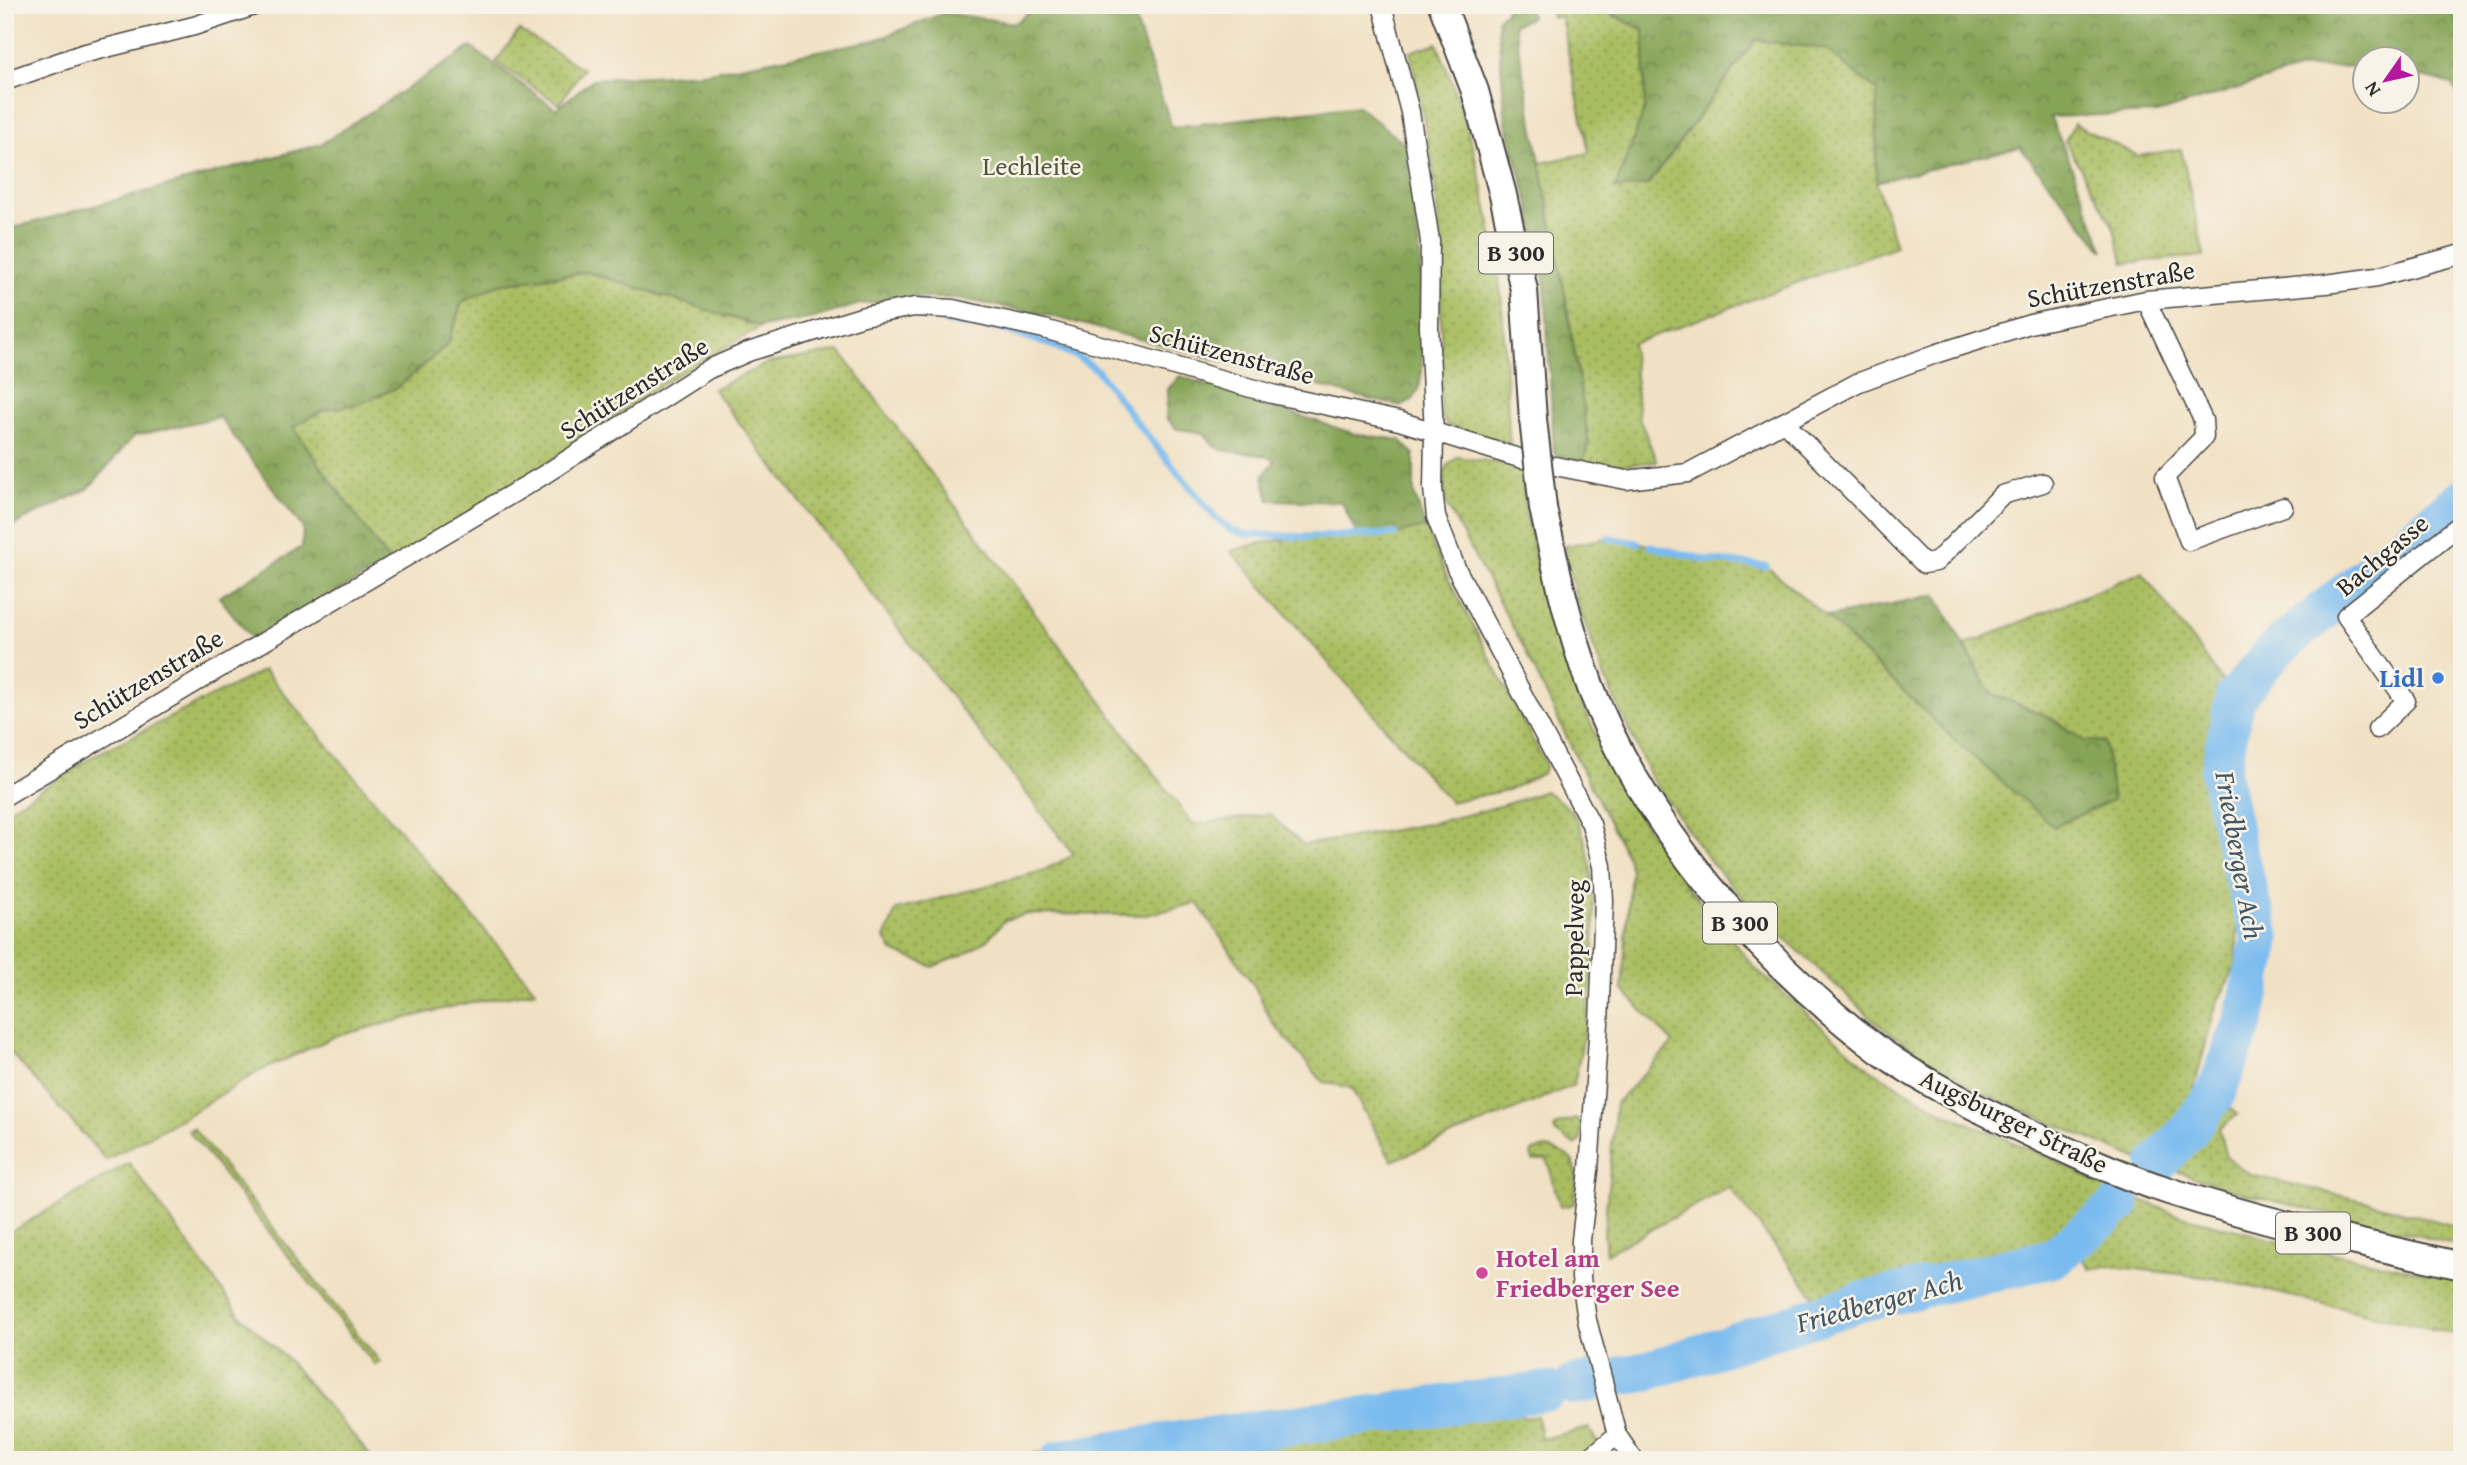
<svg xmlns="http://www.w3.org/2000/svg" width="2467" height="1465" viewBox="0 0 2467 1465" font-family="'Gentium Book Plus',serif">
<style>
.green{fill:url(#green-dots);stroke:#6a7446;stroke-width:2}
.forest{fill:url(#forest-crowns);stroke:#586841;stroke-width:2}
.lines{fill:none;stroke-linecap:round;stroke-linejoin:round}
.stream{stroke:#7abbef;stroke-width:7}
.river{stroke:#7abbef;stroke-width:40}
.minor-casing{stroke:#494642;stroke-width:21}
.primary-casing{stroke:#494642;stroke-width:30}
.minor{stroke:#fff;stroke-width:18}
.primary{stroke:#fff;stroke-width:26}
.primary-bridge-casing{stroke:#494642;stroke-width:30;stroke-linecap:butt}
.primary-bridge{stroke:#fff;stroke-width:26}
.shop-dot{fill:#3f7fe0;stroke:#f7f3e8;stroke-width:2.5}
.hotel-dot{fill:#d1479c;stroke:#f7f3e8;stroke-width:2.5}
.labels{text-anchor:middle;stroke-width:5;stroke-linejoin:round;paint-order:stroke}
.shield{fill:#f7f3e8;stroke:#686764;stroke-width:2}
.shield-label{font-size:24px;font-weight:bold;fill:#2b2b2b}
.park-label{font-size:26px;fill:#51573b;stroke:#f7f3e8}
.street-label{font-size:26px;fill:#2b2b2b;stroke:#f7f3e8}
.shop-label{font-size:26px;font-weight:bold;fill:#366cbe;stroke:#f7f3e8;text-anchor:end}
.hotel-label{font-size:26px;font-weight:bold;fill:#b23c85;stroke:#f7f3e8;text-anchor:start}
.water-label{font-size:28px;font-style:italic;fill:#435666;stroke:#f7f3e8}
</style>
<defs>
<pattern id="green-dots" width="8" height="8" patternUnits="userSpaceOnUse" patternTransform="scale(1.75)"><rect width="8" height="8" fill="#a9bd61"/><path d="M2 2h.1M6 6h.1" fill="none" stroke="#8a9a50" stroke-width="1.8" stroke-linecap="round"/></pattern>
<pattern id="forest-crowns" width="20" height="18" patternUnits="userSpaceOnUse" patternTransform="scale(1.75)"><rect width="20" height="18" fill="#86a457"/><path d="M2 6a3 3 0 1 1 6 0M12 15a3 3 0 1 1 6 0" fill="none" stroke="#6e8648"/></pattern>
</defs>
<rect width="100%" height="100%" fill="#f7f3e8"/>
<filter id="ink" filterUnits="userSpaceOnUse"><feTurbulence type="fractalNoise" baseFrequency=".0143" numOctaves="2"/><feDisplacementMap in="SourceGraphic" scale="14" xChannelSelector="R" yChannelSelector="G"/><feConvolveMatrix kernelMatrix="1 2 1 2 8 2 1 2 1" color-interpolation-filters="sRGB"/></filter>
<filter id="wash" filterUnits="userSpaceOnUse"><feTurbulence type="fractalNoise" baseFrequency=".00686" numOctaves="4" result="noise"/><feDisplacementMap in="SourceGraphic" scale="28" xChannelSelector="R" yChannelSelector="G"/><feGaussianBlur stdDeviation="1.57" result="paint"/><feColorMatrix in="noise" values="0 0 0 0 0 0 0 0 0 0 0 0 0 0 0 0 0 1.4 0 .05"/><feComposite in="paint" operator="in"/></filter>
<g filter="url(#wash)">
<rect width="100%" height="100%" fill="#f1e1c4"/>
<!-- green -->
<path class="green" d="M1550 5H1593L1644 30 1645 108 1615 189 1648 185 1755 40 1826 49 1878 91 1876 182 1896 246 1632 344 1639 418 1657 462 1599 466 1583 462 1589 443 1566 300 1540 163 1589 153 1561 17H1552Z
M519 30 583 69 559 104 496 62Z
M1437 43C1470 124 1491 208 1501 296 1506 345 1506 395 1510 445L1447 425 1441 415V246L1433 165 1410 52Z
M2074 124 2138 156 2181 149 2204 256 2124 263 2113 226 2065 141Z
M587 272 761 327 673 377 538 469 389 562 293 427 324 410 358 404 448 344 462 302 499 284Z
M840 351 1193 825 1269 814 1303 845C1385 832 1468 820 1545 791 1555 798 1568 805 1574 815 1599 854 1596 943 1591 989 1588 1021 1580 1053 1574 1085L1392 1161 1351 1088 1323 1082 1272 1022 1255 987 1197 903 1146 915 1028 914 1005 920 987 940 963 955 933 967 892 951 885 938 896 910 1042 871 1074 855 713 389 768 363Z
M1457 457 1521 466 1525 508 1545 605 1576 691 1621 789 1681 878 1756 969 1870 1069 1943 1112 2056 1161 2095 1181 2175 1214 2291 1244 2462 1281V1336L2212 1278 2111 1266 2090 1269 2080 1255 1839 1328 1729 1187 1606 1254 1604 1232 1616 1103 1673 1043 1622 989 1631 870 1626 854 1581 767 1524 648 1446 504 1443 477 1448 465Z
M1425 527 1445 572 1546 765 1543 773 1508 790 1450 802 1231 551C1294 530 1361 540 1425 527Z
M1608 538 1628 540 1706 560 1766 566 1827 617 1893 682 2085 741 2047 716 1990 693 1965 645 2142 572 2229 690 2204 752 2238 917 2236 966 2216 1005 2192 1096 2146 1163 1966 1086 1880 1026 1751 907 1710 861 1650 776 1605 678 1576 599 1564 546Z
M264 670 536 991 459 1005 336 1036 258 1072 183 1118 106 1160 5 1046V812L95 755Z
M2220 1097 2238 1115 2219 1129 2226 1157 2251 1175 2369 1202 2462 1228V1246L2241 1193 2173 1170 2195 1139Z
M1575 1119 1582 1124 1580 1141 1575 1145 1556 1133 1554 1129 1557 1125Z
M193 1128 380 1362 375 1365 188 1130Z
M1546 1148C1583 1154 1578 1175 1574 1204L1560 1207 1547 1159 1533 1161 1531 1154 1533 1151Z
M129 1163 240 1315 288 1360 374 1460H5V1235Z
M1509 1393 1523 1418 1537 1416 1541 1439 1589 1428 1600 1448V1460H983L1156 1438 1347 1408 1381 1409Z"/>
<!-- forest -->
<path class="forest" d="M1038 5H1171L1135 19 1172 127 1358 106 1406 145 1420 255 1422 371 1419 389 1412 401 1401 406 1372 400 1047 315 956 298H917L860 304 814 318 761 327 587 272 499 284 462 302 448 344 397 388 358 404 323 410 293 427 389 562 254 641 219 597 302 547 303 528 219 417 134 436 88 489 5 529V230L321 144 471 47 556 109 593 79 704 73 875 40 944 13 1015 23Z
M1506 5H1529L1531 16 1526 20 1514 24 1566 300 1589 443 1583 462 1554 454 1545 284 1530 208 1506 122 1497 19 1506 12Z
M1593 5H2462L2454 13 2462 41V104L2453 84 2408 74V60H2366L2365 66 2304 68 2157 113 2050 117 2069 160 2104 251 2020 147 1876 182 1877 91 1826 49 1755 40 1648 185 1615 189 1645 108 1644 30Z
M1180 376 1355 434 1400 440 1414 454V493L1425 527 1395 534 1357 535 1342 502 1269 500 1263 476 1275 461C1258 449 1230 457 1215 446 1211 444 1207 436 1204 433L1177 429 1166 418 1168 389Z
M1936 595 1990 693 2047 716 2085 741 2105 742 2113 800 2054 827 1952 738 1827 617Z"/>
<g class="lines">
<!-- stream -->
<path class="stream" d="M945 322 998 328 1054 346 1078 357 1097 370 1137 423 1215 517 1232 531 1245 534 1306 537 1395 534
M1608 538 1638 543
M1650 546 1706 560 1766 566"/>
<!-- river -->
<path class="river" d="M2158 1163 2187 1132 2216 1093 2245 1018 2261 938 2237 852 2220 771 2235 697 2275 650 2462 499
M1625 1375 1644 1372 1860 1302 2053 1258 2120 1204
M1574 1385 1590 1382
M1060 1460 1164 1443 1547 1391"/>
</g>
</g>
<g filter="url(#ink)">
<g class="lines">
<defs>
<path id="minor" d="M1382 5 1410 112 1430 241 1429 327 1434 434 1433 488 1436 517 1456 568 1591 824 1602 866 1604 901 1599 1023 1589 1170 1581 1240V1278L1587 1320 1617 1435 1634 1460
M5 81 82 54 194 26 257 5
M2146 300 2203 420 2204 437 2165 477 2189 541 2283 507
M1785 423 1924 564 1936 562 2002 495 2043 483
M1555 466 1626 480 1688 473 1857 383 1938 353 2030 324 2146 300 2326 284 2377 277 2462 254
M2377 729 2406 701 2346 616 2462 523
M5 796 542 476 709 369 748 352 864 316 915 307 953 309 1044 329 1272 394 1399 421 1522 459
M1587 1460 1617 1435"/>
<path id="primary" d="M1442 5 1475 91 1503 195 1524 290 1533 419
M1543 508C1556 569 1569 629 1591 688 1621 767 1671 841 1726 906 1771 959 1824 1009 1880 1051 1922 1081 1968 1104 2015 1126 2065 1150 2116 1174 2169 1191 2265 1222 2363 1244 2462 1266"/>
</defs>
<!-- minor casing -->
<use href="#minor" class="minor-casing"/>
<!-- primary casing -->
<use href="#primary" class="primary-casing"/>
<!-- minor -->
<use href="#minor" class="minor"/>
<!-- primary -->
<use href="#primary" class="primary"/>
<defs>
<path id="primary-bridge" d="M1533 419 1543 508"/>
</defs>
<!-- primary-bridge casing -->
<use href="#primary-bridge" class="primary-bridge-casing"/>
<!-- primary-bridge -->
<use href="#primary-bridge" class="primary-bridge"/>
</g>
</g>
<!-- markers -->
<circle class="shop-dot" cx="2438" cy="678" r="7"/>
<circle class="hotel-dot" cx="1482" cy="1273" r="7"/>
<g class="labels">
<!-- shield labels -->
<g class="shield">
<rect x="1479" y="232.5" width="74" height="41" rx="5"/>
<rect x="1703" y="902.5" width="74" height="41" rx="5"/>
<rect x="2276" y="1212.5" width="74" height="41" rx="5"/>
</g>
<g class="shield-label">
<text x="1516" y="261">B 300</text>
<text x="1740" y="931">B 300</text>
<text x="2313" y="1241">B 300</text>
</g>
<!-- park labels -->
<g class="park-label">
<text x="1032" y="175">Lechleite</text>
</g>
<!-- street labels -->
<g class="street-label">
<text transform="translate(2111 284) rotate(-10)" y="9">Schützenstraße</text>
<text transform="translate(1232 354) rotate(15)" y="9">Schützenstraße</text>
<text transform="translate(634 388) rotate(-32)" y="9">Schützenstraße</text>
<text transform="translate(2382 555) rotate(-40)" y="9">Bachgasse</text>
<text transform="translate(148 679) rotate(-31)" y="9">Schützenstraße</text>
<text transform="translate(1574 938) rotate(-89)" y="9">Pappelweg</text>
<text transform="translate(2014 1121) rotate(26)" y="9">Augsburger Straße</text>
</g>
<!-- shop labels -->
<g class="shop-label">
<text x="2424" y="687">Lidl</text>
</g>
<!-- hotel labels -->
<g class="hotel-label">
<text x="1496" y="1267">Hotel am<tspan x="1496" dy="30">Friedberger See</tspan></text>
</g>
<!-- water labels -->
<g class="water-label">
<text transform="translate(2240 855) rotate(80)" y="10">Friedberger Ach</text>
<text transform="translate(1879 1301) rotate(-15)" y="10">Friedberger Ach</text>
</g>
</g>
<!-- margin -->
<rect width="2467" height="1465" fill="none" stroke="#f7f3e8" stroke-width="28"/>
<!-- north arrow -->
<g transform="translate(2386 80) rotate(236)"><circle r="33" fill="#f7f3e8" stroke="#a5a39c" stroke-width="2"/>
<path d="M0-5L12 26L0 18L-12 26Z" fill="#b5179e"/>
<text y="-10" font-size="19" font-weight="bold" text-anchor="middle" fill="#2b2b2b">N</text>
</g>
</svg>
